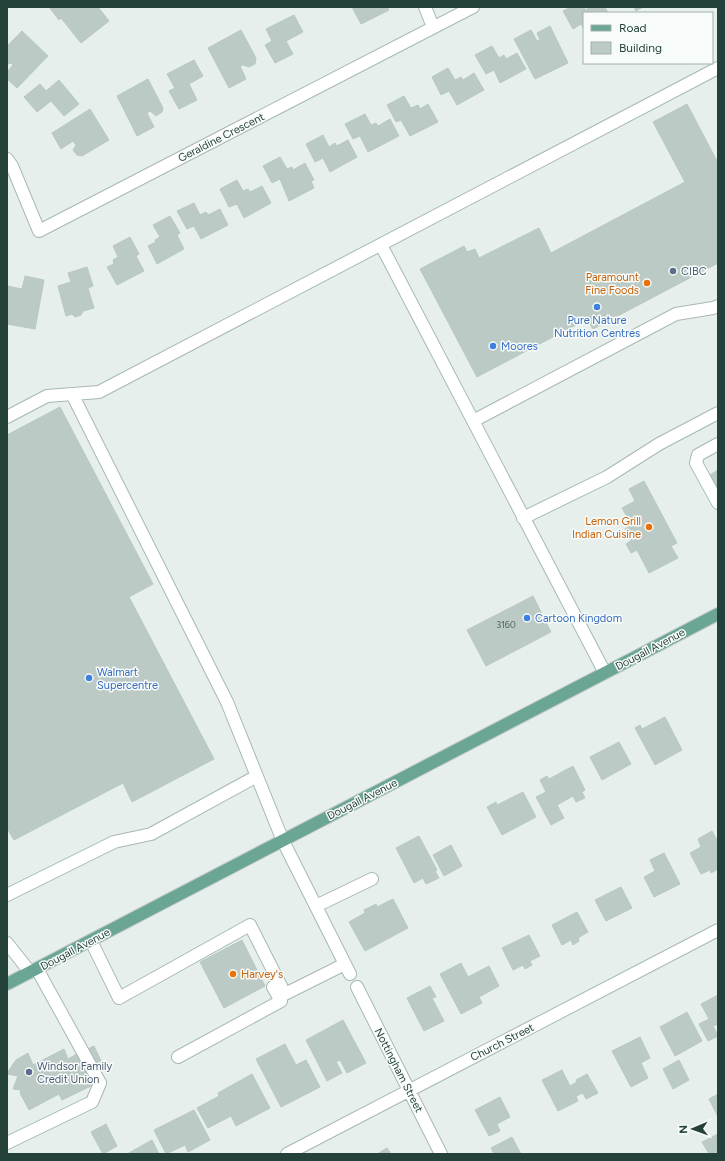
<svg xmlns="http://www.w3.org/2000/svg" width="725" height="1161" viewBox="0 0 725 1161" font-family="Figtree,sans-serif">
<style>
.building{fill:#bbcac4;stroke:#b8c9c2}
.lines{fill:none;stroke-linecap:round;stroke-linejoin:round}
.minor-casing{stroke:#a8b8b2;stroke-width:14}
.major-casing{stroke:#c2cac8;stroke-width:14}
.minor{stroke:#fff;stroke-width:12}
.major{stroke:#6aa596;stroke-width:12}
.service-dot{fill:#5c6f8a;stroke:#f7fbf9;stroke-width:1.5}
.food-dot{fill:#e8710a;stroke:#f7fbf9;stroke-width:1.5}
.shop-dot{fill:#3f7fe0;stroke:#f7fbf9;stroke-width:1.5}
.labels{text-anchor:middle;stroke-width:3;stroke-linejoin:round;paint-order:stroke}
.number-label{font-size:9px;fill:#4a645c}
.street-label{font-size:11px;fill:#24423a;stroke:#f7fbf9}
.service-label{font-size:11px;fill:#4e5e75;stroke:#f7fbf9;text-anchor:start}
.food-label{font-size:11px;fill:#c56008;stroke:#f7fbf9;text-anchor:end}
.shop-label{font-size:11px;fill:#366cbe;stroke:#f7fbf9;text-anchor:start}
</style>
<rect width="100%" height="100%" fill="#e6efeb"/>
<!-- building -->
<path class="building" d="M49 7H98L109 21 81 43 61 18 59 20Z
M352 7H387L389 10 361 24Z
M571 7H584L585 10 591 7H605L608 13H584V29L581 24 573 29 563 11Z
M634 7H643L636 11Z
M294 15 303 32 286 41 293 54 275 63 265 45 272 41 266 29Z
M550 26 568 63 535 79 514 39 531 30 537 41 540 40 537 33Z
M241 30 256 58 255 64 249 67 243 65 240 66 246 79 229 88 208 48Z
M22 31 48 56 17 88 7 79V72L13 65 11 63 7 64V46Z
M492 46 499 58 504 55 506 59 517 53 526 69 500 83 494 70 486 74 475 55Z
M194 60 203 76 189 84 197 100 179 109 169 91 175 88 167 74Z
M448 68 455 80 461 77 463 80 474 73 484 90 457 105 449 91 441 95 432 77Z
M148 79 163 108 162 112 156 116 150 111 147 113 154 127 137 136 117 96Z
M59 80 79 104 64 116 51 101 37 112 24 97 40 84 46 91Z
M404 96 411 108 418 105 420 109 428 104 438 122 410 136 401 120 396 122 387 105Z
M687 104 718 163V263L593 329 587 319 477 377 420 269 464 246 467 252 475 249 479 258 539 228 551 253 685 182 653 122Z
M90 109 109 140 82 156 77 155 73 150 76 145 73 141 61 149 52 133Z
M365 114 371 125 376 123 378 126 390 119 399 136 368 152 360 136 353 139 345 124Z
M323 135 329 147 335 143 337 146 348 140 357 157 330 172 323 158 315 162 306 144Z
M280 157 287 169 292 167 293 170 305 163 314 180 311 181 314 188 289 201 280 179 272 183 263 166Z
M237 180 243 191 248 189 250 192 262 186 271 203 244 218 237 204 229 207 220 189Z
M194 203 200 215 206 212 208 215 220 209 228 225 201 239 194 226 187 229 177 211Z
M170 216 180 233 177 235 184 249 157 264 148 246 156 242 155 240 160 237 153 225Z
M130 237 139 254 136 256 144 271 117 285 107 267 114 264 113 260 118 257 113 246Z
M87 267 93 286 88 288 94 308 83 311 81 315 75 317 72 314 66 316 58 286 71 282 68 273Z
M25 276 44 280 35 329 7 324V286L22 289Z
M60 407 153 584 129 597 214 759 132 802 123 783 14 840 7 828V435Z
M718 470V490L710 475Z
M644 481 677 543 671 546 678 558 649 573 637 550 631 553 626 544 631 541 625 529 632 525 622 508 635 501 629 489Z
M533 596 551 632 486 666 467 630Z
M665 717 682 750 655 765 635 728 640 725 642 729Z
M619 742 631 764 602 780 590 757Z
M573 766 585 790 582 792 585 798 576 802 573 796 557 805 564 818 551 825 536 797 546 792 540 780 547 776 549 779Z
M523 792 536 817 502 835 487 807 496 802 497 805Z
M712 831 718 842V869L711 873 710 870 701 874 690 853 701 847 698 839Z
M419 836 437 870 435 871 439 878 426 884 423 878 414 883 396 848Z
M451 845 462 866 444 876 433 855Z
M664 853 680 884 654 897 644 877 655 871 650 860Z
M621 887 632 908 606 921 595 900Z
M393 899 408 928 365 951 349 922 365 913 364 910 376 904 377 907Z
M577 912 588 932 578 938 579 941 573 945 571 940 562 945 552 925Z
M529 935 540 956 530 961 532 965 525 969 523 965 513 970 502 948Z
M242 940 265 986 224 1008 200 962Z
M461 963 468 977 489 966 499 986 479 997 482 1003 461 1014 440 974Z
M430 986 436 997 432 998 444 1021 424 1031 407 998Z
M718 995V1024L713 1026 718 1036 708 1041 699 1024 709 1019 701 1004Z
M687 1012 702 1041 675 1056 660 1027Z
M343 1020 366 1063 347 1073 340 1060 336 1062 342 1073 327 1081 306 1040Z
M640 1037 650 1058 641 1063 648 1078 631 1087 612 1051Z
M285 1044 296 1065 306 1060 320 1087 281 1107 256 1059Z
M94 1046 101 1061 85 1069 77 1054Z
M64 1049 68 1059 77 1054 93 1085 62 1100 59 1094 29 1110 20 1093 21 1090 13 1089 18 1076 7 1074V1073L16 1060 28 1053 33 1065Z
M679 1060 689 1080 673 1089 663 1069Z
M562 1070 570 1086 577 1082 576 1080 587 1074 598 1093 586 1099 583 1093 576 1096 578 1101 558 1111 542 1080Z
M252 1074 270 1108 236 1126 231 1116 208 1128 197 1108 219 1096 218 1093Z
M718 1094V1117L709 1099Z
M500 1097 510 1117 497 1124 500 1131 489 1136 475 1110Z
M194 1110 210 1140 188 1152 185 1145 166 1154 154 1130Z
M106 1124 117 1146 103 1154 91 1132Z
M718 1134V1154H709L702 1142Z
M512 1137 521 1154H494L491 1148Z
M152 1140 159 1154H127Z
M387 1148 391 1154H377Z"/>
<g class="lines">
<defs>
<path id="minor" d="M425 7 433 27
M7 159 12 166 39 231 473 7
M381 245 605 673
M72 394 227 702 283 841 350 974
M7 417 47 396 99 392 718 68
M473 421 676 314 713 308 718 306
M718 444 698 455 696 463 718 503
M523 518 607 477 659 444 718 413
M7 895 114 842 151 834 257 776
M316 906 372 879
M91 941 119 998 250 925 285 994 345 964
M7 943 30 972
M357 987 441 1154
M178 1057 281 1001 273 987
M7 1143 92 1102 100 1083 37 969
M287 1154 718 930"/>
<path id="major" d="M7 984 718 614"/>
</defs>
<!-- minor casing -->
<use href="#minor" class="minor-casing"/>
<!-- major casing -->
<use href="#major" class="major-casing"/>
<!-- minor -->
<use href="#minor" class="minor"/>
<!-- major -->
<use href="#major" class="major"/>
</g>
<!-- markers -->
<g class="service-dot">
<circle cx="673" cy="271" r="4"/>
<circle cx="29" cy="1072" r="4"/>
</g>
<g class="food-dot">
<circle cx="647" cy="283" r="4"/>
<circle cx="649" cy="527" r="4"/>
<circle cx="233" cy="974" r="4"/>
</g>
<g class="shop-dot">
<circle cx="597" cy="307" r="4"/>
<circle cx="493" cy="346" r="4"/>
<circle cx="527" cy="618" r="4"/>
<circle cx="89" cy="678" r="4"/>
</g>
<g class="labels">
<!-- number labels -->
<g class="number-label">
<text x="506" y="628">3160</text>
</g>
<!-- street labels -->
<g class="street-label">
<text transform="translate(221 137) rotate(-27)" y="4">Geraldine Crescent</text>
<text transform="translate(650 649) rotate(-28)" y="4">Dougall Avenue</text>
<text transform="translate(362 799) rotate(-27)" y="4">Dougall Avenue</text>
<text transform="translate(75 949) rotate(-28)" y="4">Dougall Avenue</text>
<text transform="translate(502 1042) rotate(-27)" y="4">Church Street</text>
<text transform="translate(399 1070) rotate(63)" y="4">Nottingham Street</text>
</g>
<!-- service labels -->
<g class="service-label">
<text x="681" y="275">CIBC</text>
<text x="37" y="1070">Windsor Family<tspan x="37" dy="13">Credit Union</tspan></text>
</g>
<!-- food labels -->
<g class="food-label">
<text x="639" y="281">Paramount<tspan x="639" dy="13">Fine Foods</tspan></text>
<text x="641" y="525">Lemon Grill<tspan x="641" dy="13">Indian Cuisine</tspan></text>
<text x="241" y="978" text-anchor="start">Harvey's</text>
</g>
<!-- shop labels -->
<g class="shop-label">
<text x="597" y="324" text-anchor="middle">Pure Nature<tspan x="597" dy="13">Nutrition Centres</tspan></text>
<text x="501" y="350">Moores</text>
<text x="535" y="622">Cartoon Kingdom</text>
<text x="97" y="676">Walmart<tspan x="97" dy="13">Supercentre</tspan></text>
</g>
</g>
<!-- border -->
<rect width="725" height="1161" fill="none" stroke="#24423a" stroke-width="16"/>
<!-- legend -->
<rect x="583" y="12" width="130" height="52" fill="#f7fbf9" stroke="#a3b1ad"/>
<rect x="591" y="25" width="20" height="6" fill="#6aa596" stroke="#a3b1ad"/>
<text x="619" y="32" font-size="12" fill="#24423a">Road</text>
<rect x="591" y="42" width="20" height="12" fill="#bbcac4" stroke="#a3b1ad"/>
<text x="619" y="52" font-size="12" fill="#24423a">Building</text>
<!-- north arrow -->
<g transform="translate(693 1129) rotate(268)" stroke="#f7fbf9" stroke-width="3" paint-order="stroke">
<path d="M0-3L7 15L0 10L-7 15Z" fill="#24423a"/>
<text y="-6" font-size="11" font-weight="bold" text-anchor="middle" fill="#24423a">N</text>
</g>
</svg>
